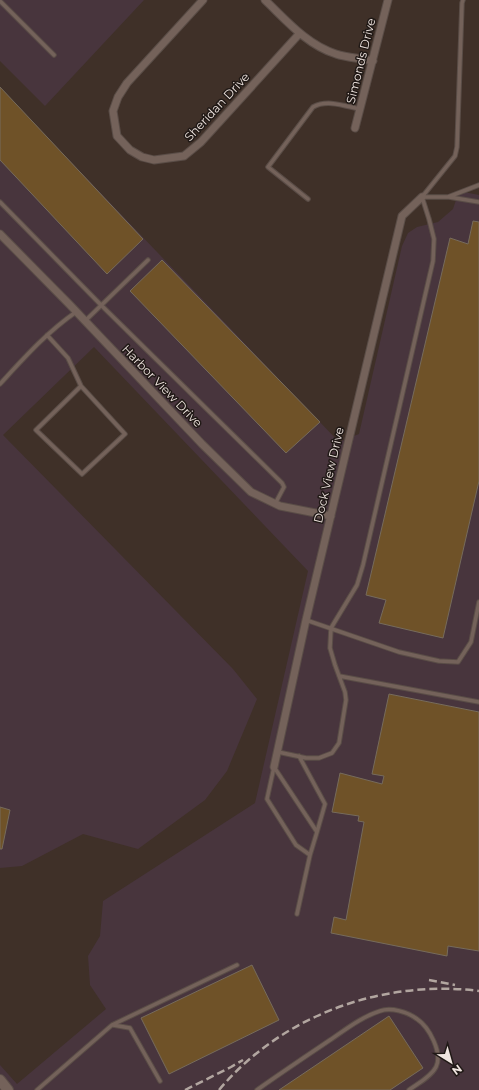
<svg xmlns="http://www.w3.org/2000/svg" width="479" height="1090" viewBox="0 0 479 1090" font-family="Montserrat,sans-serif">
<style>
.industrial{fill:#48353d}
.building{fill:#6f5228;stroke:#766b5c}
.lines{fill:none;stroke-linecap:round;stroke-linejoin:round}
.lane-casing{stroke:#5a4d47;stroke-width:5.5}
.street-casing{stroke:#5a4d47;stroke-width:9}
.secondary-casing{stroke:#5a4d47;stroke-width:12}
.lane{stroke:#74625a;stroke-width:3.5}
.street{stroke:#74625a;stroke-width:7}
.secondary{stroke:#74625a;stroke-width:10}
.rail{stroke:#b2a6a0;stroke-width:2.5;stroke-dasharray:8 4;stroke-linecap:butt}
.labels{text-anchor:middle;stroke-width:3;stroke-linejoin:round;paint-order:stroke}
.street-label{font-size:12px;fill:#f0e5e0;stroke:#201916}
</style>
<rect width="100%" height="100%" fill="#3f3028"/>
<!-- industrial -->
<path class="industrial" d="M0 0H144L45 106 0 61Z
M0 88 339 442 359 434 402 246 408 233 417 227 438 222 453 209 459 191 479 195V1090H0V1065L17 1084 106 1009 90 985 88 956 100 936 103 901 255 803 308 571 94 347 3 435 233 669 257 699 227 771 205 800 138 849 83 834 22 866 0 868Z"/>
<!-- building -->
<path class="building" d="M0 87 143 239 107 274 0 160Z
M473 221 479 222V481L443 638 379 623 386 600 366 595 450 238 468 244Z
M162 260 320 422 286 453 130 291Z
M389 694 479 712V951L448 946 447 956 331 933 334 917 346 920 364 822 358 821 359 816 332 812 340 773 382 784 384 776 372 774Z
M0 807 10 810 2 849H0Z
M252 965 279 1020 169 1074 141 1018Z
M389 1016 423 1068 390 1090H279Z"/>
<g class="lines">
<defs>
<path id="lane" d="M0 1 54 55
M422 197 455 156 457 147 462 3 463 0
M422 197H448L479 185
M449 197 479 202
M308 199 268 167 313 107C327 99 345 106 360 109
M0 202 101 305 282 483 284 487 275 504
M85 321 148 260
M47 335 68 358 81 386 125 434 82 474 36 430 81 386
M0 384C24 358 47 332 76 312
M306 620 399 652 439 661 458 662 471 642 479 602
M339 676 479 702
M278 752 306 758H319L332 753 339 743 346 700 345 692 335 665 330 648 331 628 357 585 363 565 433 261 434 239 429 219 422 197
M299 756 325 804 317 832
M274 767 317 832 310 855 297 914
M274 767 267 799 296 845 310 855
M113 1025 130 1028 160 1081
M37 1090 112 1025 237 965
M257 1090C281 1073 305 1057 330 1040 345 1030 361 1017 380 1011 391 1007 408 1012 417 1019 429 1027 443 1053 436 1067 431 1077 417 1084 409 1090"/>
<path id="street" d="M203 0 127 83 118 97 113 111 117 136 130 150 142 157 154 160 184 156 201 142 300 33
M265 0C286 20 307 45 336 54 347 58 361 58 373 61
M355 128 388 0
M0 234 70 305 202 444 251 492 280 506 331 516
M274 767 306 620 402 216 422 197"/>
<path id="secondary" d="M0 1080 8 1090"/>
</defs>
<!-- lane casing -->
<use href="#lane" class="lane-casing"/>
<!-- street casing -->
<use href="#street" class="street-casing"/>
<!-- secondary casing -->
<use href="#secondary" class="secondary-casing"/>
<!-- lane -->
<use href="#lane" class="lane"/>
<!-- street -->
<use href="#street" class="street"/>
<!-- secondary -->
<use href="#secondary" class="secondary"/>
<!-- rail -->
<path class="rail" d="M429 980 455 985
M185 1090 231 1067 243 1060
M219 1090C282 1015 383 979 479 991"/>
</g>
<g class="labels">
<!-- street labels -->
<g class="street-label">
<text transform="translate(361 61) rotate(-76)" y="4">Simonds Drive</text>
<text transform="translate(217 107) rotate(-47)" y="4">Sheridan Drive</text>
<text transform="translate(162 386) rotate(46)" y="4">Harbor View Drive</text>
<text transform="translate(329 475) rotate(-77)" y="4">Dock View Drive</text>
</g>
</g>
<!-- north arrow -->
<g transform="translate(451 1062) rotate(143)" stroke="#201916" stroke-width="3" paint-order="stroke">
<path d="M0-3L7 15L0 10L-7 15Z" fill="#f0e5e0"/>
<text y="-6" font-size="11" font-weight="bold" text-anchor="middle" fill="#f0e5e0">N</text>
</g>
</svg>
